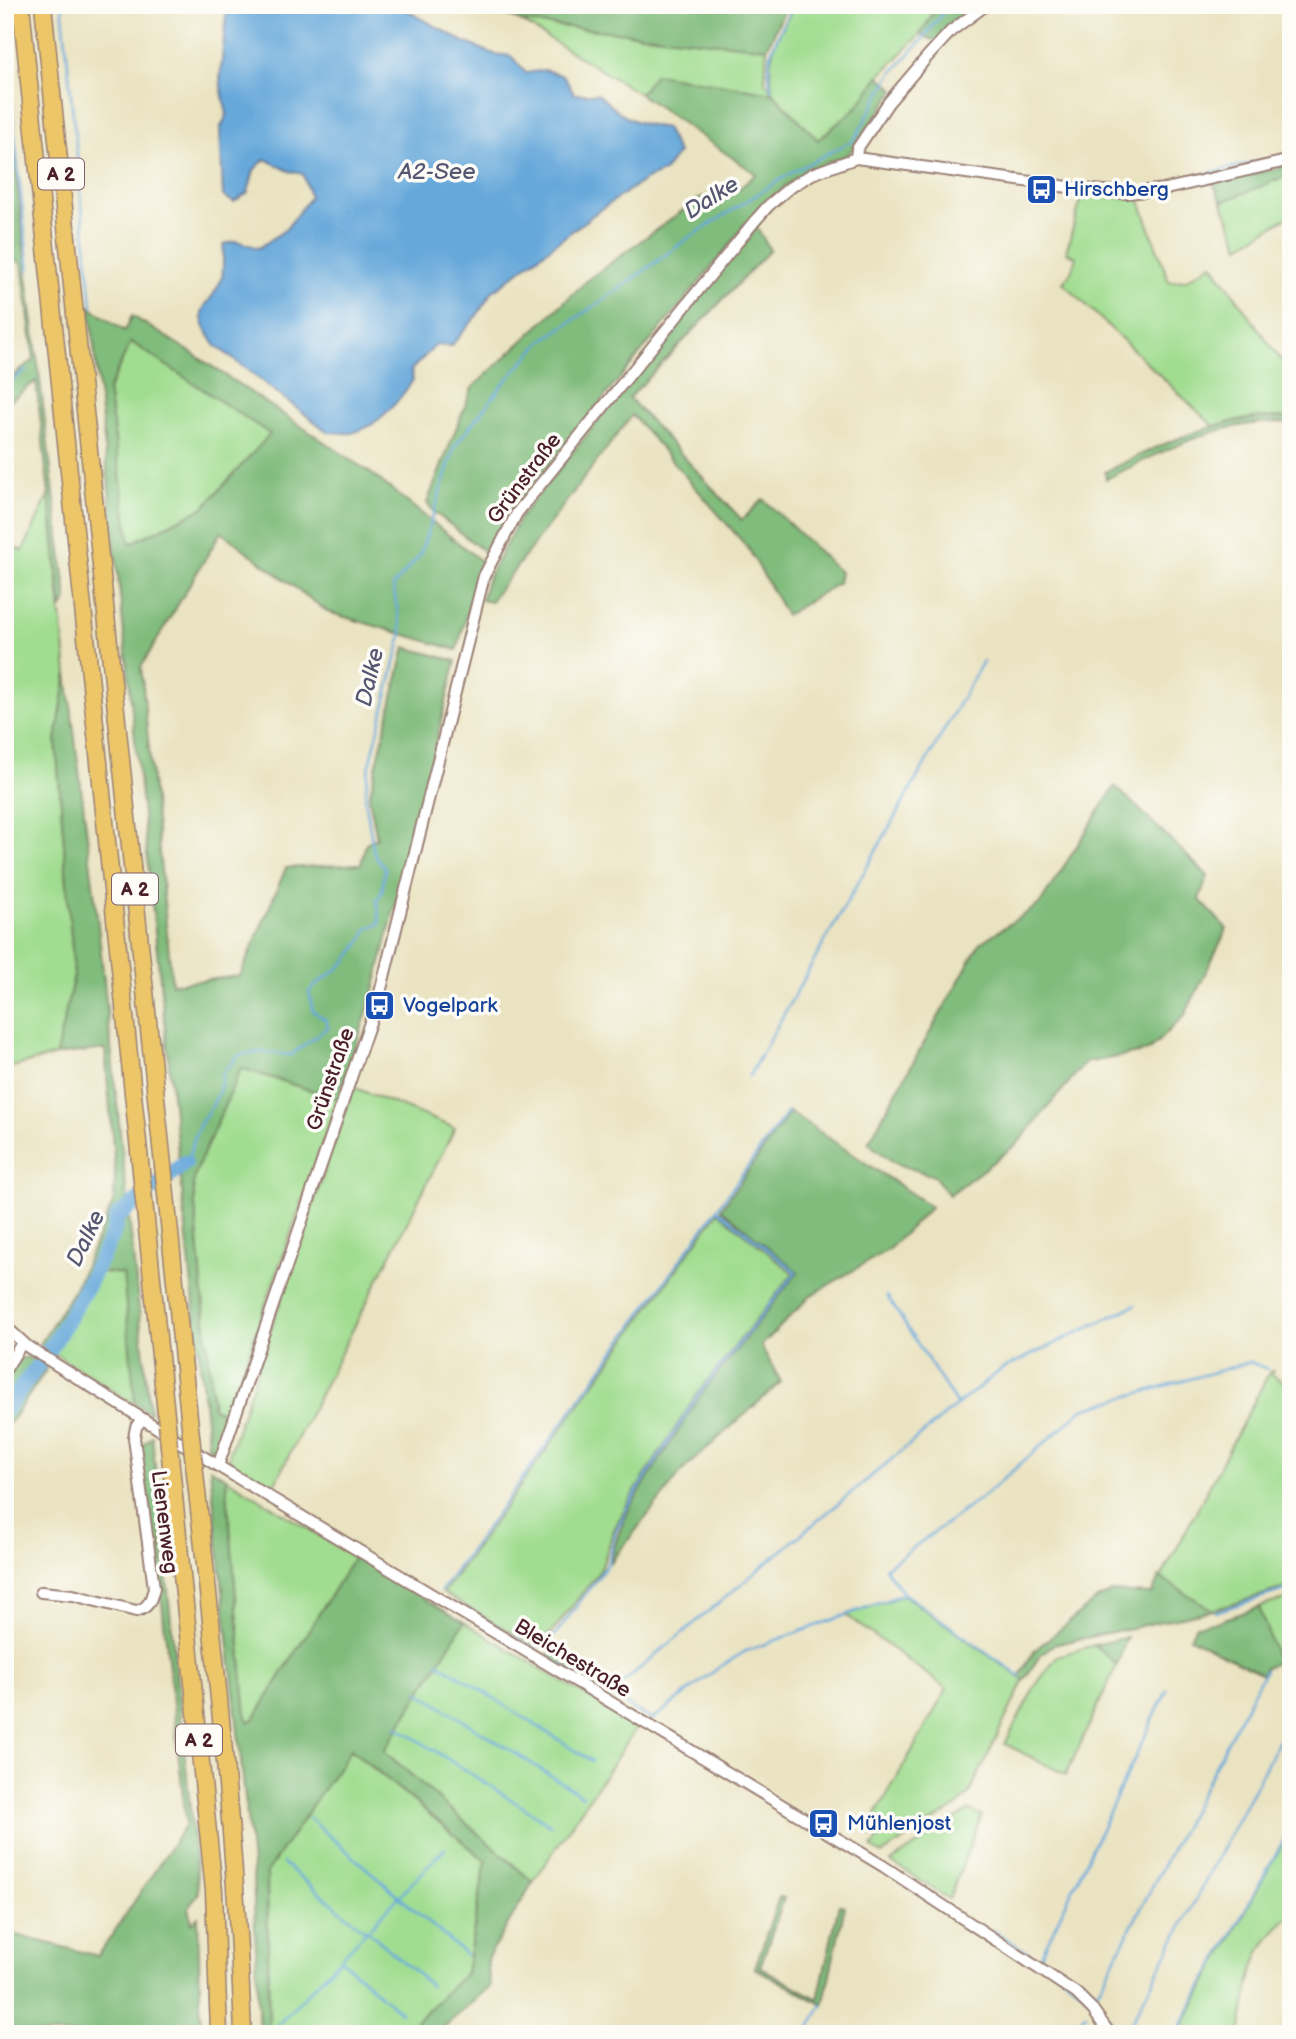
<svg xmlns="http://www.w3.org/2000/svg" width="1296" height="2039" viewBox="0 0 1296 2039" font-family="'Balsamiq Sans',sans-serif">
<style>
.green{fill:#a1dd91;stroke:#767e5e;stroke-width:2}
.forest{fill:#80bc7b;stroke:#656e53;stroke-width:2;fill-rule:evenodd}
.water{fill:#66a8da;stroke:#586482;stroke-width:2}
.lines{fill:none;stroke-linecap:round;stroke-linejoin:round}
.stream{stroke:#66a8da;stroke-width:2.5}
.river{stroke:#66a8da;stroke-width:16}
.minor-casing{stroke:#9a8176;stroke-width:14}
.highway-casing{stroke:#9a8176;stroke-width:19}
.minor{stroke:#fff;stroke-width:10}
.highway{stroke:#ecc669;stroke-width:16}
.highway-bridge-casing{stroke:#9a8176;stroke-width:19;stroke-linecap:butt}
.highway-bridge{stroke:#ecc669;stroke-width:16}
.labels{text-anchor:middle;stroke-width:7;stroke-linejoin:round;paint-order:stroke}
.shield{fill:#fdfcf7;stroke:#806168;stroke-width:2}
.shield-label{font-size:19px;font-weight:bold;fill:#4a1f2b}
.transit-label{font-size:21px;fill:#164399;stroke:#fdfcf7;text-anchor:start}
.street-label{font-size:21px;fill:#4a1f2b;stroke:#fdfcf7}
.water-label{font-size:23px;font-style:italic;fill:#555671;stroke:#fdfcf7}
</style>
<rect width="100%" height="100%" fill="#fdfcf7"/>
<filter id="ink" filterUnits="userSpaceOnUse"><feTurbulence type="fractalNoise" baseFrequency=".0143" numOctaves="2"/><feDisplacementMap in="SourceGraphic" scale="14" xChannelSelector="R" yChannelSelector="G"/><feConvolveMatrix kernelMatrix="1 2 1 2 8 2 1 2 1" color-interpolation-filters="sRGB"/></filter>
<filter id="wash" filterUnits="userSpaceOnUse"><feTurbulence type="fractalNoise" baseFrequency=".00686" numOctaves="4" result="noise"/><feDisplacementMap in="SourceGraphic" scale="28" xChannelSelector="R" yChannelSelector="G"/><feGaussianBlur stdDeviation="1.57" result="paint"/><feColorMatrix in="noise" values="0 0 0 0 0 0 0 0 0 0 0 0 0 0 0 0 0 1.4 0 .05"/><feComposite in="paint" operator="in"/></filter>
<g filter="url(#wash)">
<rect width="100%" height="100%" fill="#eae3c1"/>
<!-- green -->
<path class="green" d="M794 5H938L920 35 879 76 858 106 818 140 773 93 655 74 640 94 522 22 767 48 765 81 772 92 770 64 775 42Z
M1291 174V215L1240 246 1222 202Z
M1082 196 1139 198 1169 282 1186 280 1212 264 1291 374V418C1265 415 1238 419 1213 426L1063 283 1071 272 1076 257 1066 252Z
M131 342 271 434 203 508 129 544 108 390Z
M49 494 67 674 56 740 74 975 56 1055 5 1069V568L15 548 23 551Z
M241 1068 338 1099 227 1414 213 1408 193 1183 198 1166Z
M353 1087 455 1128 272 1489 234 1469 229 1458 230 1451Z
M718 1212 793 1273 697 1394 627 1504 614 1530 601 1569 552 1632 533 1645 443 1593Z
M101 1272 124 1274 135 1404 52 1352Z
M1273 1370 1271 1374 1291 1386V1586L1213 1610 1161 1578 1269 1373Z
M226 1478 354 1557 254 1719 249 1722 246 1718Z
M904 1595 1024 1680 969 1794 957 1806 882 1854 872 1848 878 1839 866 1832 947 1689 846 1615Z
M1291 1597V1687L1286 1688 1259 1607Z
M464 1622 637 1727 533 1882 384 1751Z
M1094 1645 1117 1665 1066 1775 1005 1744 1034 1688 1057 1656Z
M350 1749 486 1861 466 1973 403 2034H269L267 1872Z
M969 1810 982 1815 949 1899 891 1862Z
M1291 1828V1916C1251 1943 1248 1990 1240 2034H1189L1181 2029Z"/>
<!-- forest -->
<path class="forest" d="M486 5H787L767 48 522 22Z
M938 5H979L937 41 920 35Z
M5 64 26 267 67 600 62 608 36 381 5 405V382L34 360 22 264 5 254Z
M655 74 773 93 818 140 858 106 879 76 895 90 848 155 810 169 786 185 751 219 512 509 486 553 433 511 427 503 472 388 590 278 700 198 740 188 756 174 640 94Z
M1287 166 1291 174 1222 202 1213 183Z
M756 226 770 250 629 398 742 520 763 499 840 572 838 583 786 615 748 548 632 415 490 602 481 600 487 580 521 516Z
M90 307 125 331 132 316 189 351 372 474 481 561 457 650 328 612 221 532 141 667 172 984 240 976 286 868 361 864 366 843 377 838 369 797 405 647 456 661 374 991 338 1099 241 1068 198 1166 193 1183 213 1408 227 1414 258 1327 261 1328 221 1443 209 1450ZM131 342 270 434 203 508 130 544 108 390Z
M1257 418H1291V423C1224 417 1164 451 1106 479L1105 472C1153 448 1203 424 1257 418Z
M67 674 97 916 150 1413 135 1404 123 1274 101 1272 52 1352 40 1344 75 1288 114 1201 115 1170 105 1049 56 1055 74 975 56 740Z
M1115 786 1208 876 1199 899 1227 929 1185 1015 1148 1051 1085 1063 1017 1144 949 1195 934 1176 895 1163 868 1143 980 943 1040 904Z
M790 1112 931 1207 889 1249 810 1296 761 1346 781 1382 685 1468 610 1563 619 1532 630 1507 700 1396 798 1272 721 1209Z
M28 1357 46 1370 5 1430V1380L19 1359Z
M152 1436 197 1876 198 1894 189 1907 192 1923 198 1917 201 2034H5V1932L98 1956 186 1824 162 1603 140 1447Z
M210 1468 226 1478 246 1717 249 1722 254 1719 354 1557 464 1622 384 1751 533 1882 487 1959 490 1986 436 2034H403L466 1973 486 1861 351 1749 267 1872 269 2034H259L253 1873Z
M1159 1577 1213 1610 1053 1645 1041 1654 1024 1680 1019 1677 1035 1650 1097 1599 1112 1592 1152 1594Z
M1259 1607 1278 1662 1265 1668 1262 1674 1190 1638 1196 1625 1213 1623Z
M1127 1637 1117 1665 1094 1645Z
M552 1649 609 1692 547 1656Z
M779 1897 784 1898 760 1967 818 1999 839 1905 845 1906 823 2005 755 1968Z"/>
<!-- water -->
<path class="water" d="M227 5H397L464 42 494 54 511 56 526 73 545 70 564 76 574 94H598C625 119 631 123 666 128L678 153 664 172 646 179 597 212 492 292 476 317 451 346 436 345 411 370 413 380C399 401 378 428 351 433 344 434 335 432 328 432L215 345C187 303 211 311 222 277 224 270 222 254 224 244L236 241 259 248 286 229 310 197 303 174 289 171 265 159 254 170 248 192 234 202 223 196 220 129 227 115 220 81Z"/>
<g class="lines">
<!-- stream -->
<path class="stream" d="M62 5 92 306
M5 44 29 271
M771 89C763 50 780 38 792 5
M1201 175 1291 154
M5 386 26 370
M749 1076 983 661
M185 1163C192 1153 191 1147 195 1136 203 1111 221 1104 222 1073L239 1055 262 1052 291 1055 328 1027 326 1020 313 1011 309 992C318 981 330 976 341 966 352 956 361 942 368 928L380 924 377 899 382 892 385 868 374 854 365 798 368 773 402 634 393 586 420 555 455 446 504 383 542 341 615 292 690 237 794 171 854 140 892 73 923 39 948 5
M887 1296 957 1405 1002 1369 1135 1305
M441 1591 788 1111
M906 1595 1020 1676
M467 1609 652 1720 718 1668 746 1651 904 1594 885 1568 985 1495 1083 1409 1250 1362 1267 1369
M1215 1612 1291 1588
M534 1649 555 1635 607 1565 616 1531 628 1506 698 1395 796 1272 717 1209
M437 1662 592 1761
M418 1692 583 1796
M609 1694 957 1405
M396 1726 551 1825
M309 1818 466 1955
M283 1863 366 1931
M993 1930 1039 1960 1167 1690
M368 1931 431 1986
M340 1959 400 2012
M1039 1960C1077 1985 1093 1997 1120 2034
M1092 1998 1100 1987 1265 1670
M269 2034 445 1848
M806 2034 822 2005
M1062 2034 1086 2015
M1125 2034 1291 1718
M1176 2034 1291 1827"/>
<!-- river -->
<path class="river" d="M5 1410 50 1349 83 1293 113 1234 117 1217 185 1163"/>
</g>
</g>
<g filter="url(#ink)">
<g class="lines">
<defs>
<path id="minor" d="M856 158 857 149 888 103 927 57 951 31 986 5
M5 1326 28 1347 218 1466 883 1866 1076 1993 1093 2010 1110 2034
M5 1370 22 1343
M218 1466 380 993 484 576 517 513 753 223 768 206 789 188 812 174 856 158 1083 189 1127 193 1166 189 1291 160
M41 1592 73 1595 136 1611C149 1608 151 1600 154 1588L134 1438 136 1427 142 1419"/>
<path id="highway" d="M21 5 167 1424
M43 5 191 1436
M169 1446 214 1891 219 2034
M194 1464C215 1654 236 1843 243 2034"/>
</defs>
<!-- minor casing -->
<use href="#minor" class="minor-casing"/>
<!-- highway casing -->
<use href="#highway" class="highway-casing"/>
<!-- minor -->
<use href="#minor" class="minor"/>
<!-- highway -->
<use href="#highway" class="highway"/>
<defs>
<path id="highway-bridge" d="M167 1424 169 1446
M191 1436 194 1464"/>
</defs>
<!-- highway-bridge casing -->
<use href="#highway-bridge" class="highway-bridge-casing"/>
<!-- highway-bridge -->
<use href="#highway-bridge" class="highway-bridge"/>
</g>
</g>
<!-- icons -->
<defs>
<symbol id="bus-square" viewBox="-11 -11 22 22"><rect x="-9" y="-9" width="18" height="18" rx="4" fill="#1a4fb4" stroke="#fdfcf7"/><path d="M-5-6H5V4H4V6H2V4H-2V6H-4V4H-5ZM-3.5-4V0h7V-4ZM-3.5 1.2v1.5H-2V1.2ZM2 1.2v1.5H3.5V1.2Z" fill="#fff"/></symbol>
</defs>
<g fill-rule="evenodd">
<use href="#bus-square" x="1024" y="172" width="35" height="35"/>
<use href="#bus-square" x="362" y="988" width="35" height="35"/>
<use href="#bus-square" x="806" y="1806" width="35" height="35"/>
</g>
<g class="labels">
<!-- shield labels -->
<g class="shield">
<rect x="38" y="158.5" width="46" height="31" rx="5"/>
<rect x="112" y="873.5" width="46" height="31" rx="5"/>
<rect x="176" y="1724.5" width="46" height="31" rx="5"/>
</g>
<g class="shield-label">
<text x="61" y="181">A 2</text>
<text x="135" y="896">A 2</text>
<text x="199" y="1747">A 2</text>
</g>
<!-- transit labels -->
<g class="transit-label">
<text x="1064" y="196">Hirschberg</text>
<text x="403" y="1012">Vogelpark</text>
<text x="847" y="1830">Mühlenjost</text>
</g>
<!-- street labels -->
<g class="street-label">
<text transform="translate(524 478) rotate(-53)" y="7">Grünstraße</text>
<text transform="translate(330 1079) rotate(-71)" y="7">Grünstraße</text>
<text transform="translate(165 1522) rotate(83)" y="7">Lienenweg</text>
<text transform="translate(573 1658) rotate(31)" y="7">Bleichestraße</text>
</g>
<!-- water labels -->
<g class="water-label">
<text x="437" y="179">A2-See</text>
<text transform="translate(711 197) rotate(-32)" y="8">Dalke</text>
<text transform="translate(369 677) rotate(-77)" y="8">Dalke</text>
<text transform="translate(85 1238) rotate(-64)" y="8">Dalke</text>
</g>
</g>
<!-- margin -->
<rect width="1296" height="2039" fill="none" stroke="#fdfcf7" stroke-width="28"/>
</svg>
